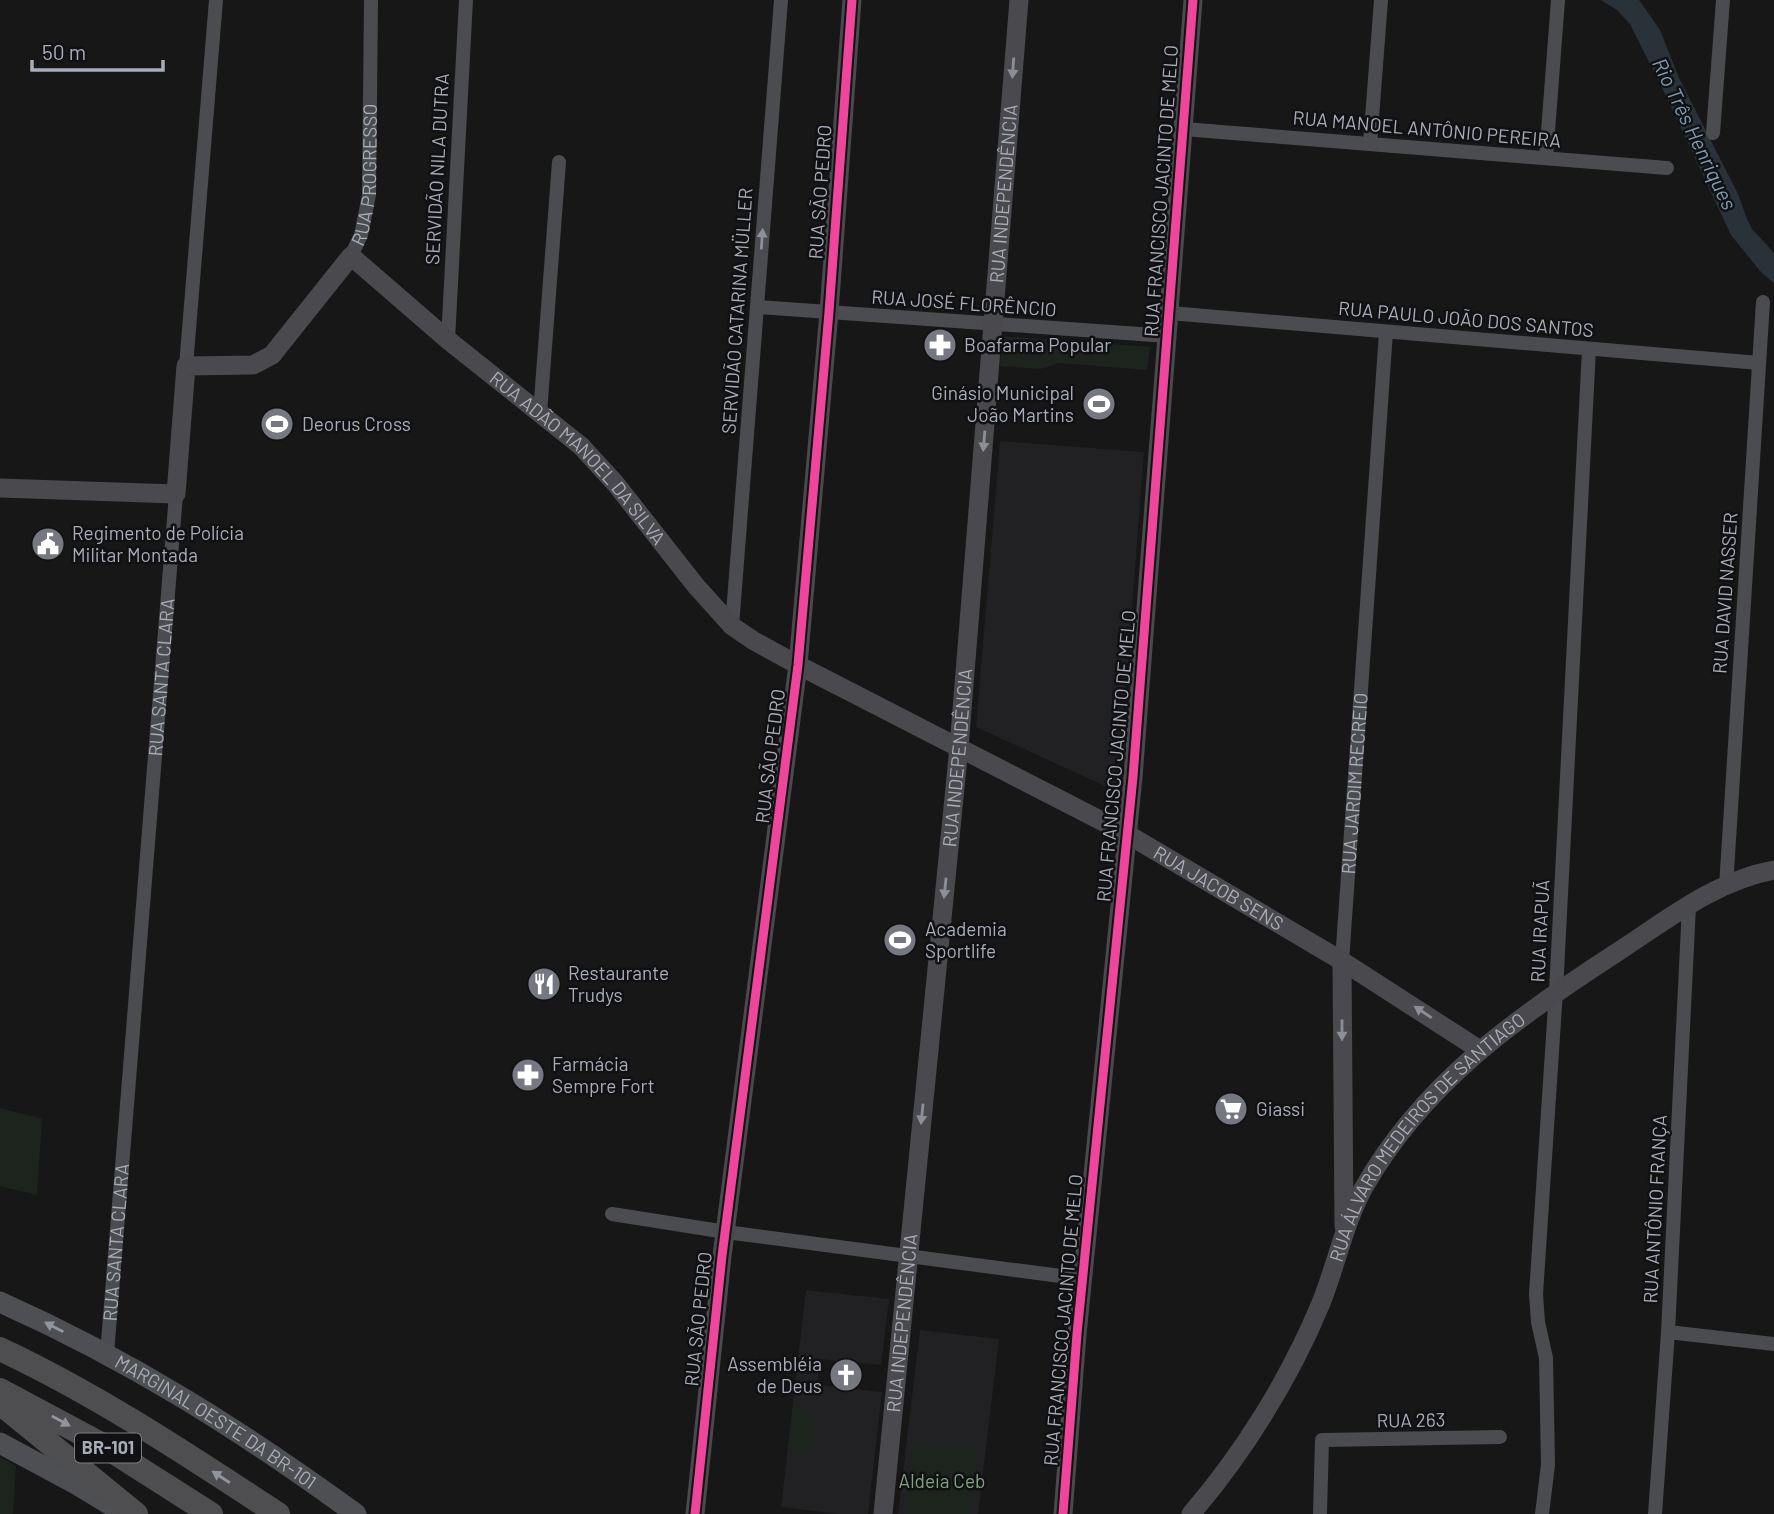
<svg xmlns="http://www.w3.org/2000/svg" width="1774" height="1514" viewBox="0 0 1774 1514" font-family="Barlow,sans-serif">
<style>
.built{fill:#212123}
.green{fill:#1d241e}
.water{fill:#2a3239}
.lines{fill:none;stroke-linecap:round;stroke-linejoin:round}
.street{stroke:#4b4c50;stroke-width:14}
.secondary{stroke:#4a4a4e;stroke-width:19}
.primary{stroke:#4d4f52;stroke-width:21}
.highway{stroke:#4e4e51;stroke-width:24}
.cycleway-casing{stroke:#111113;stroke-width:13}
.cycleway{stroke:#ed469a;stroke-width:9}
.oneway{fill:#8c8f98}
.oneway2{fill:#8c9099}
.oneway3{fill:#91969e}
.oneway4{fill:#92959e}
.labels{text-anchor:middle;stroke-width:5;stroke-linejoin:round;paint-order:stroke}
.shield{fill:#111113;stroke:#7b7e86;stroke-width:2}
.shield-label{font-size:18px;font-weight:bold;fill:#a8adb8}
.street-label{font-size:19px;fill:#a8adb8;stroke:#111113}
.poi-label{font-size:19px;fill:#a8adb8;stroke:#111113;text-anchor:start}
.park-label{font-size:19px;fill:#7fa381;stroke:#111113}
.water-label{font-size:21px;font-style:italic;fill:#7f9bb3;stroke:#111113}
</style>
<rect width="100%" height="100%" fill="#171717"/>
<!-- built -->
<path class="built" d="M1000 441 1144 452 1118 792 976 727Z
M806 1290 889 1299 881 1365 820 1359 817 1385 882 1392 868 1514H840L781 1507Z
M920 1330 999 1339 978 1514H898Z"/>
<!-- green -->
<path class="green" d="M1002 336 1150 347 1147 370 1059 363 1040 369 1000 366Z
M0 1108 42 1119 37 1195 0 1186Z
M793 1405 803 1406 814 1417 812 1446 807 1453 788 1451Z
M913 1444 977 1448 971 1514H906Z
M0 1457 16 1466 13 1514H0Z"/>
<!-- water -->
<path class="water" d="M1601 0H1639L1660 30 1679 78 1738 194 1747 219 1752 229 1774 253V283L1761 272 1731 235 1665 94 1630 24 1617 10Z"/>
<g class="lines">
<!-- street -->
<g class="street">
<path d="M1184 129 1667 168"/>
<path d="M1713 133 1723 0"/>
<path d="M1370 144 1381 0"/>
<path d="M1546 158 1558 0"/>
<path id="s1" d="M351 256 361 235 369 195 371 0"/>
<path d="M757 307 1168 336"/>
<path d="M1170 313 1759 363"/>
<path d="M448 340 466 0"/>
<path d="M186 366 216 0"/>
<path d="M540 413 559 162"/>
<path d="M732 626 781 0"/>
<path d="M1726 887 1763 302"/>
<path id="s2" d="M1342 961 1386 332"/>
<path d="M612 1214 726 1232 1083 1279"/>
<path d="M1668 1332 1774 1344"/>
<path id="s3" d="M107 1354 176 494"/>
<path d="M1320 1514 1322 1440 1500 1437"/>
<path d="M1542 1514 1548 1465 1546 1358 1538 1322 1536 1294 1556 991 1589 349"/>
<path d="M1655 1514 1668 1332 1689 906"/>
</g>
<!-- secondary -->
<g class="secondary">
<path id="s4" d="M0 488 176 494 186 366 253 365 272 355 351 256 448 340 581 446 615 483 696 586 732 626 754 641 798 665 1127 834 1342 961 1480 1050"/>
<path d="M1342 961 1344 1226"/>
<path d="M695 1514 722 1256 798 665 829 312 852 0"/>
<path id="s5" d="M883 1514 959 747 1019 0"/>
<path d="M1063 1514 1077 1334 1133 777 1193 0"/>
<path id="s6" d="M1191 1514C1244 1452 1290 1378 1321 1303 1336 1266 1344 1224 1363 1189 1422 1084 1517 1017 1616 953 1664 922 1716 880 1774 870"/>
</g>
<!-- primary -->
<g class="primary">
<path id="s7" d="M0 1302C130 1360 242 1431 356 1514"/>
<path d="M0 1443 76 1484 114 1507"/>
</g>
<!-- highway -->
<path class="highway" d="M0 1349C98 1395 188 1455 278 1514
M0 1390 101 1444 211 1514
M0 1403 136 1514"/>
<defs>
<path id="cycleway" d="M695 1514 722 1256 798 665 829 312 852 0
M1063 1514 1077 1334 1133 777 1193 0"/>
</defs>
<!-- cycleway casing -->
<use href="#cycleway" class="cycleway-casing"/>
<!-- cycleway -->
<use href="#cycleway" class="cycleway"/>
</g>
<!-- one-way arrows -->
<defs><path id="oneway-solid" d="M-6-.8H1V-3.2L6.5 0L1 3.2V.8H-6Z" transform="scale(1.75)"/></defs>
<g class="oneway">
<use href="#oneway-solid" transform="translate(1013 68) rotate(94)"/>
<use href="#oneway-solid" transform="translate(984 441) rotate(95)"/>
<use href="#oneway-solid" transform="translate(945 888) rotate(96)"/>
<use href="#oneway-solid" transform="translate(1423 1012) rotate(-146)"/>
<use href="#oneway-solid" transform="translate(1342 1030) rotate(90)"/>
<use href="#oneway-solid" transform="translate(922 1114) rotate(96)"/>
</g>
<use class="oneway2" href="#oneway-solid" transform="translate(762 239) rotate(-86)"/>
<use class="oneway3" href="#oneway-solid" transform="translate(54 1327) rotate(-153)"/>
<g class="oneway4">
<use href="#oneway-solid" transform="translate(61 1421) rotate(29)"/>
<use href="#oneway-solid" transform="translate(221 1477) rotate(-147)"/>
</g>
<!-- icons -->
<defs>
<symbol id="pharmacy-disc" viewBox="-11 -11 22 22"><circle r="9.5" fill="#757880" stroke="#111113"/><path d="M-2-6h4v4h4v4h-4v4h-4v-4h-4v-4h4Z" fill="#fff"/></symbol>
<symbol id="stadium-disc" viewBox="-11 -11 22 22"><circle r="9.5" fill="#757880" stroke="#111113"/><path d="M0-5a6.5 5 0 1 0 0 10a6.5 5 0 1 0 0-10ZM-3.5-1.8h7v3.6h-7Z" fill="#fff"/></symbol>
<symbol id="civic-disc" viewBox="-11 -11 22 22"><circle r="9.5" fill="#757880" stroke="#111113"/><path d="M-.6-6.5H3V-4.5H.6V-3L4-1V1h2V6H-6V1h2V-1L-.6-3ZM-1.2 2.5V6h2.4V2.5Z" fill="#fff"/></symbol>
<symbol id="restaurant-disc" viewBox="-11 -11 22 22"><circle r="9.5" fill="#757880" stroke="#111113"/><path d="M-5-6h1v4h1v-4h1v4h1v-4h1v5L-1.5 .5V6h-2V.5L-5-1ZM5-6V6H3V1.5H1.5Q1.5-4 5-6Z" fill="#fff"/></symbol>
<symbol id="supermarket-disc" viewBox="-11 -11 22 22"><circle r="9.5" fill="#757880" stroke="#111113"/><path d="M-6-5.5h2.5l.6 2H6L4.5 2H-2.5L-4.4-4H-6ZM-1.5 3.2a1.3 1.3 0 1 0 .1 0ZM3 3.2a1.3 1.3 0 1 0 .1 0Z" fill="#fff"/></symbol>
<symbol id="church-disc" viewBox="-11 -11 22 22"><circle r="9.5" fill="#757880" stroke="#111113"/><path d="M-1.2-6h2.4v3.5h3.3v2.4h-3.3V6h-2.4V-.1h-3.3v-2.4h3.3Z" fill="#fff"/></symbol>
</defs>
<g fill-rule="evenodd">
<use href="#pharmacy-disc" x="921" y="326" width="38" height="38"/>
<use href="#stadium-disc" x="1080" y="385" width="38" height="38"/>
<use href="#stadium-disc" x="258" y="405" width="38" height="38"/>
<use href="#civic-disc" x="29" y="525" width="38" height="38"/>
<use href="#stadium-disc" x="881" y="921" width="38" height="38"/>
<use href="#restaurant-disc" x="525" y="965" width="38" height="38"/>
<use href="#pharmacy-disc" x="509" y="1056" width="38" height="38"/>
<use href="#supermarket-disc" x="1212" y="1090" width="38" height="38"/>
<use href="#church-disc" x="827" y="1356" width="38" height="38"/>
</g>
<g class="labels">
<!-- shield labels -->
<rect class="shield" x="75" y="1433.5" width="66" height="29" rx="5"/>
<g class="shield-label">
<text x="108" y="1454">BR-101</text>
</g>
<!-- street labels -->
<g class="street-label">
<text transform="translate(1427 129) rotate(5)" y="7">RUA MANOEL ANTÔNIO PEREIRA</text>
<text transform="translate(437 169) rotate(-87)" y="7">SERVIDÃO NILA DUTRA</text>
<text dy="7" stroke="none"><textPath href="#s1" startOffset="84">RUA PROGRESSO</textPath></text>
<text transform="translate(1161 191) rotate(-86)" y="7">RUA FRANCISCO JACINTO DE MELO</text>
<text transform="translate(820 192) rotate(-86)" y="7">RUA SÃO PEDRO</text>
<text dy="7" stroke="none"><textPath href="#s5" startOffset="1326">RUA INDEPENDÊNCIA</textPath></text>
<text transform="translate(964 303) rotate(4)" y="7">RUA JOSÉ FLORÊNCIO</text>
<text transform="translate(737 311) rotate(-86)" y="7">SERVIDÃO CATARINA MÜLLER</text>
<text transform="translate(1466 319) rotate(5)" y="7">RUA PAULO JOÃO DOS SANTOS</text>
<text dy="7" stroke="none"><textPath href="#s4" startOffset="824">RUA ADÃO MANOEL DA SILVA</textPath></text>
<text transform="translate(1725 593) rotate(-86)" y="7">RUA DAVID NASSER</text>
<text dy="7" stroke="none"><textPath href="#s3" startOffset="679">RUA SANTA CLARA</textPath></text>
<text transform="translate(770 756) rotate(-83)" y="7">RUA SÃO PEDRO</text>
<text transform="translate(1116 756) rotate(-85)" y="7">RUA FRANCISCO JACINTO DE MELO</text>
<text dy="7" stroke="none"><textPath href="#s5" startOffset="760">RUA INDEPENDÊNCIA</textPath></text>
<text dy="7" stroke="none"><textPath href="#s2" startOffset="178">RUA JARDIM RECREIO</textPath></text>
<text dy="7" stroke="none"><textPath href="#s4" startOffset="1606">RUA JACOB SENS</textPath></text>
<text transform="translate(1540 931) rotate(-87)" y="7">RUA IRAPUÃ</text>
<text dy="7" stroke="none"><textPath href="#s6" startOffset="450">RUA ÁLVARO MEDEIROS DE SANTIAGO</textPath></text>
<text transform="translate(1655 1209) rotate(-87)" y="7">RUA ANTÔNIO FRANÇA</text>
<text dy="7" stroke="none"><textPath href="#s3" startOffset="112">RUA SANTA CLARA</textPath></text>
<text transform="translate(698 1319) rotate(-84)" y="7">RUA SÃO PEDRO</text>
<text transform="translate(1063 1320) rotate(-85)" y="7">RUA FRANCISCO JACINTO DE MELO</text>
<text dy="7" stroke="none"><textPath href="#s5" startOffset="192">RUA INDEPENDÊNCIA</textPath></text>
<text transform="translate(1411 1420) rotate(-1)" y="7">RUA 263</text>
<text dy="7" stroke="none"><textPath href="#s7" startOffset="247">MARGINAL OESTE DA BR-101</textPath></text>
</g>
<!-- poi labels -->
<g class="poi-label">
<text x="964" y="352">Boafarma Popular</text>
<text x="1074" y="400" text-anchor="end">Ginásio Municipal<tspan x="1074" dy="22">João Martins</tspan></text>
<text x="302" y="431">Deorus Cross</text>
<text x="72" y="540">Regimento de Polícia<tspan x="72" dy="22">Militar Montada</tspan></text>
<text x="925" y="936">Academia<tspan x="925" dy="22">Sportlife</tspan></text>
<text x="568" y="980">Restaurante<tspan x="568" dy="22">Trudys</tspan></text>
<text x="552" y="1071">Farmácia<tspan x="552" dy="22">Sempre Fort</tspan></text>
<text x="1256" y="1116">Giassi</text>
<text x="822" y="1371" text-anchor="end">Assembléia<tspan x="822" dy="22">de Deus</tspan></text>
</g>
<!-- park labels -->
<g class="park-label">
<text x="942" y="1488">Aldeia Ceb</text>
</g>
<!-- water labels -->
<g class="water-label">
<text transform="translate(1694 134) rotate(64)" y="7">Rio Três Henriques</text>
</g>
</g>
<!-- scale -->
<path d="M32 60v10h131v-10" fill="none" stroke="#a8adb8" stroke-width="3.5"/>
<text x="42" y="60" font-size="21" fill="#a8adb8" stroke="#111113" stroke-width="5" paint-order="stroke">50 m</text>
</svg>
